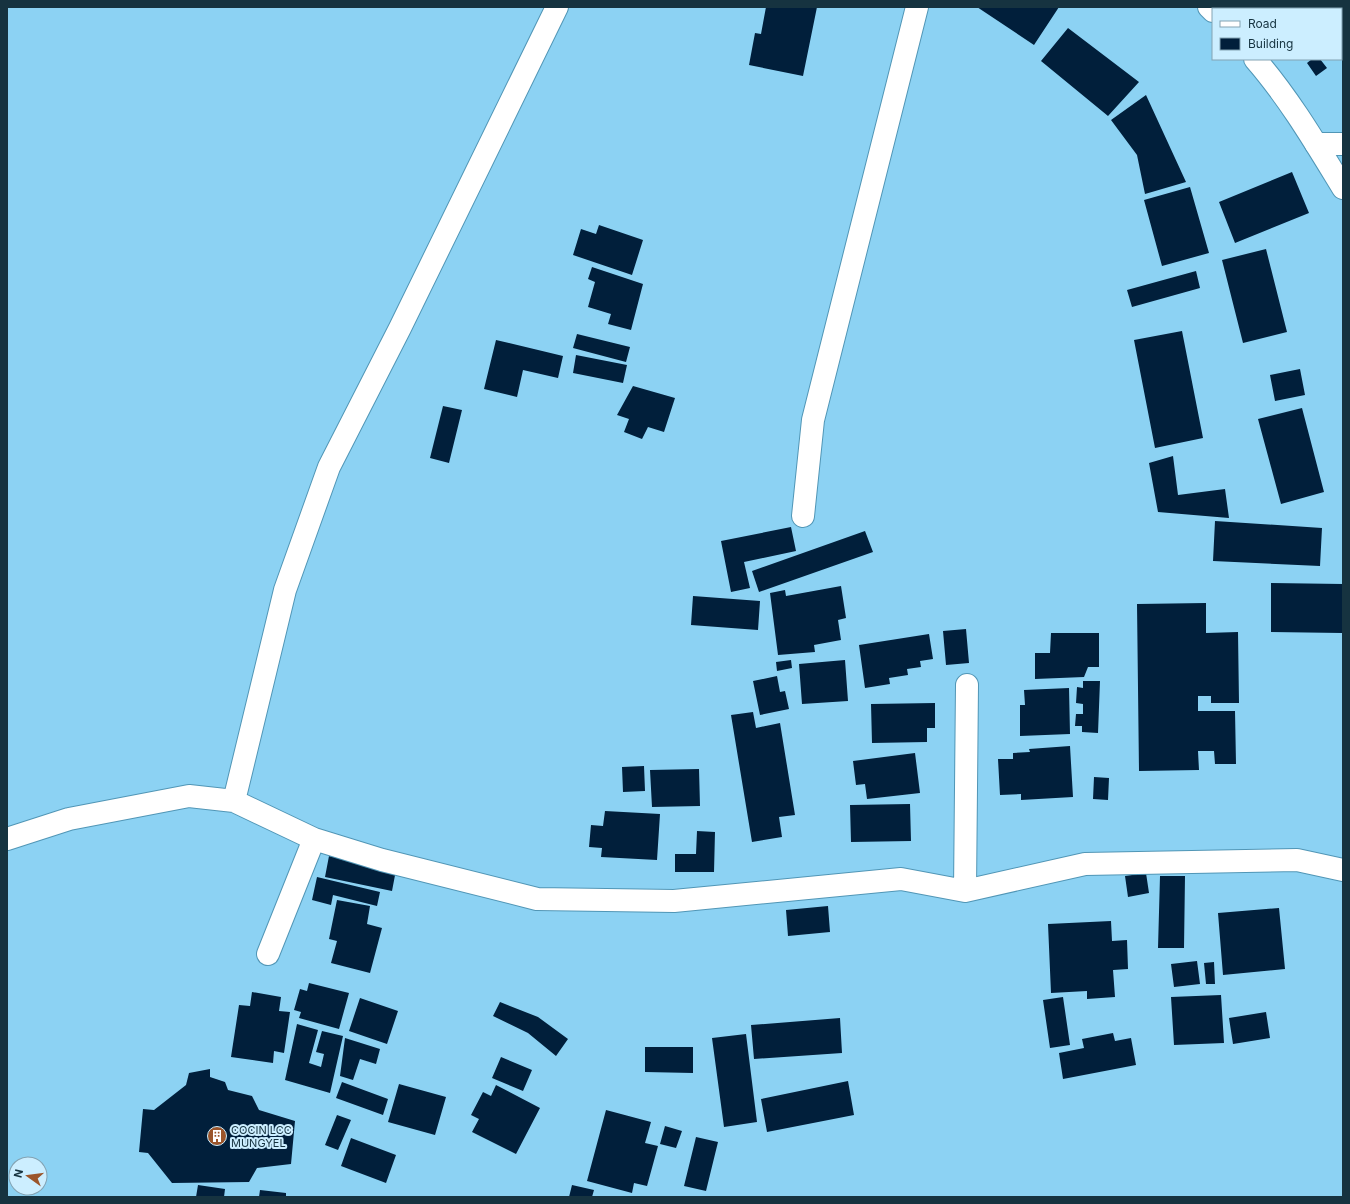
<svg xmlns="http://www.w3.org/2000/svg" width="1350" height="1204" viewBox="0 0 1350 1204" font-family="Inter,sans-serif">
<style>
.building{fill:#011f3b}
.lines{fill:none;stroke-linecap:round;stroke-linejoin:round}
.street-casing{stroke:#5196b6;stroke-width:24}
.secondary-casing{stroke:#5196b6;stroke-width:24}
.street{stroke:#fff;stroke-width:22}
.secondary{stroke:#fff;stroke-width:22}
.labels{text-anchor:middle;stroke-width:4;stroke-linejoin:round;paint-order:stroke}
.poi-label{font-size:11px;fill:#163340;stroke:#cef;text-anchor:start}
</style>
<rect width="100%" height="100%" fill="#8cd2f3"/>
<!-- building -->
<path class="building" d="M766 7H817L803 76 749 65 755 33 761 34Z
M977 7H1059L1034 45Z
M1068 28 1139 82 1108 116 1041 61Z
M1312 59H1320L1327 68 1316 76 1307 63Z
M1146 95 1186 182 1145 194 1137 155 1111 120Z
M1292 172 1309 213 1235 243 1219 202Z
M1190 187 1209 253 1162 266 1144 200Z
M599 225 643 240 632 275 573 255 581 229 596 234Z
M1266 249 1287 332 1243 343 1222 260Z
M592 267 643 284 631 330 608 324 611 314 588 307 595 282 588 279Z
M1196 271 1200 288 1132 307 1127 290Z
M1182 331 1203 438 1155 448 1134 340Z
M577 334 630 347 626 362 573 348Z
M496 340 563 356 558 378 523 370 517 397 484 389Z
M576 355 627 365 623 383 573 373Z
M1300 369 1305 395 1275 401 1270 375Z
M633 386 675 398 664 432 648 427 642 439 624 432 629 419 617 415Z
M443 406 462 410 449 463 430 458Z
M1302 408 1324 492 1281 504 1258 419Z
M1173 456 1178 495 1225 489 1229 518 1158 512 1149 463Z
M1215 521 1322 528 1320 566 1213 561Z
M791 527 796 551 744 562 750 588 731 592 721 541Z
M865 531 873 552 759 592 752 571Z
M1271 583 1343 584 1342 633 1271 632Z
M841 586 846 618 838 620 841 640 814 645 815 652 778 655 770 593 785 590 786 596Z
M693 596 760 601 758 630 691 625Z
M1206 603V633L1238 632 1239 703H1211V696H1198V711H1235L1236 764H1215L1214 751H1198L1199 770 1139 771 1137 604Z
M966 629 969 663 946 665 943 631Z
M1051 633H1099V667H1088L1084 677 1035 679V653H1050Z
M929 634 933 659 920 661 921 667 907 669 908 675 889 678 890 684 865 688 859 645Z
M791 660 792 668 777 671 776 662Z
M845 660 848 701 802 704 799 664Z
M777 676 780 692 785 691 789 709 760 715 753 681Z
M1083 681H1100L1098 733 1082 732V726H1075L1076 714H1083V704L1076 703 1077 687 1083 688Z
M1069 688 1070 734 1020 736V705H1025L1024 690Z
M935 703V728H927V742L872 743 871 704Z
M753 712 756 728 780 723 795 815 779 817 782 837 752 842 731 715Z
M1070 746 1073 797 1021 800V794L1000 795 998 759H1013V753L1030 752 1029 749Z
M915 753 920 793 867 799 865 784 856 785 853 761Z
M644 766 645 791 623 792 622 767Z
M699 769 700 806 652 807 650 770Z
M1094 777 1109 778 1108 800 1093 799Z
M910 804 911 841 851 842 850 805Z
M605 811 660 814 657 860 601 857 602 848 589 847 591 825 603 826Z
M697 831 715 832 714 872H675V854H696Z
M329 856 396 870 392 891 325 877Z
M1146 873 1149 893 1128 897 1125 876Z
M1160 876H1185L1184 948H1158Z
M317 877 380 892 377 906 333 895 331 905 312 900Z
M337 900 370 906 367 924 382 928 370 973 331 963 337 941 329 939Z
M828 906 830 932 788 936 786 910Z
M1279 908 1285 969 1223 975 1218 913Z
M1111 921 1112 941 1127 940 1128 969 1113 970 1115 997 1087 999V991L1051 993 1048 924Z
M1197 961 1200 984 1174 987 1171 964Z
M1214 962 1215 984H1206L1204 963Z
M309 983 349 993 339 1029 299 1018 301 1012 294 1010 300 989 307 991Z
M252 992 281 997 279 1011 290 1012 284 1053 274 1051 273 1063 231 1057 239 1005 250 1006Z
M1221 995 1224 1043 1174 1045 1171 997Z
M1063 997 1070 1045 1050 1048 1043 1000Z
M360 998 398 1011 387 1044 349 1031Z
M500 1002 538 1017 568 1039 556 1056 528 1033 493 1016Z
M1266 1012 1270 1038 1233 1044 1229 1018Z
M840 1018 842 1053 754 1059 751 1025Z
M297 1024 318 1030 309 1063 321 1067 324 1054 316 1052 322 1031 343 1036 330 1093 285 1080Z
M1113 1033 1115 1041 1131 1038 1136 1065 1063 1079 1059 1053 1084 1048 1082 1039Z
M746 1034 757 1122 724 1127 712 1038Z
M345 1038 380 1049 376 1064 360 1059 353 1080 340 1076Z
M645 1047H693V1073L645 1072Z
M501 1057 532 1070 523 1091 492 1078Z
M210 1069V1077L225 1082 228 1090 252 1096 259 1110 295 1121 291 1164 257 1168 249 1182 172 1183 148 1153 139 1152 143 1109 154 1110 186 1085 189 1073Z
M848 1081 854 1115 767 1132 761 1099Z
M342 1082 388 1099 383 1115 336 1098Z
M399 1084 446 1097 435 1135 388 1122Z
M496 1085 540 1108 516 1154 472 1132 479 1119 471 1115 483 1092 491 1096Z
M606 1110 651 1122 645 1143 658 1146 647 1186 634 1183 632 1193 587 1181Z
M337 1115 351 1120 338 1150 325 1145Z
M665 1126 682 1131 676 1148 660 1144Z
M696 1137 718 1142 706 1191 684 1186Z
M351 1138 396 1155 386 1183 341 1166Z
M198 1185 225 1189 224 1197H196Z
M572 1185 594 1190 592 1197H569Z
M260 1190 286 1193V1197H259Z"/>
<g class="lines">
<defs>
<path id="street" d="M1263 9 1269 7
M1316 144H1343
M803 516 813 420 917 7
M234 801 285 590 329 467 400 328 557 7
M7 839 69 819 189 796 234 801 314 839 382 860 537 899 674 901 901 879 965 891 1085 864 1297 860 1343 870
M965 891 967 685
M268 954 314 839"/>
<path id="secondary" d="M1209 7 1213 11
M1255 59C1289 98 1316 144 1343 188"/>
</defs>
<!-- street casing -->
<use href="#street" class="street-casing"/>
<!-- secondary casing -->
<use href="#secondary" class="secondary-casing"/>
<!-- street -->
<use href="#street" class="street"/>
<!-- secondary -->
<use href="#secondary" class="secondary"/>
</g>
<!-- icons -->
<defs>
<symbol id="building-disc" viewBox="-11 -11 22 22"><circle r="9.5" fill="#9b552b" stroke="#cef"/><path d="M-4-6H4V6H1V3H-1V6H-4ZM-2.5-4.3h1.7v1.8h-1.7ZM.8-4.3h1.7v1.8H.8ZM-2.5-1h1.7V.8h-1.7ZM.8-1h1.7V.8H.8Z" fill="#fff"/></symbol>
</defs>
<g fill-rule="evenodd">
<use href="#building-disc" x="206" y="1125" width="22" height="22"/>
</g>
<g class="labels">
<!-- poi labels -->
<g class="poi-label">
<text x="231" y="1134">COCIN LCC<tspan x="231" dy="13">MUNGYEL</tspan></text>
</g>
</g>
<!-- border -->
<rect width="1350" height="1204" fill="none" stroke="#163340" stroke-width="16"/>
<!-- legend -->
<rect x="1212" y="8" width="130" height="52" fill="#cceeff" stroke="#83a3b3"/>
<rect x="1220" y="21" width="20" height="6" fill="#ffffff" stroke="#83a3b3"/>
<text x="1248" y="28" font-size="12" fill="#163340">Road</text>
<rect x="1220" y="38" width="20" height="12" fill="#011f3b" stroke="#83a3b3"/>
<text x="1248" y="48" font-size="12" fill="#163340">Building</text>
<!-- north arrow -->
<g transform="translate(28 1176) rotate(284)"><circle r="19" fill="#cceeff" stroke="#83a3b3"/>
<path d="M0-3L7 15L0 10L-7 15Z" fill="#9b552b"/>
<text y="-6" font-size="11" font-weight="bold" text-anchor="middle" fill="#163340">N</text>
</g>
</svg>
